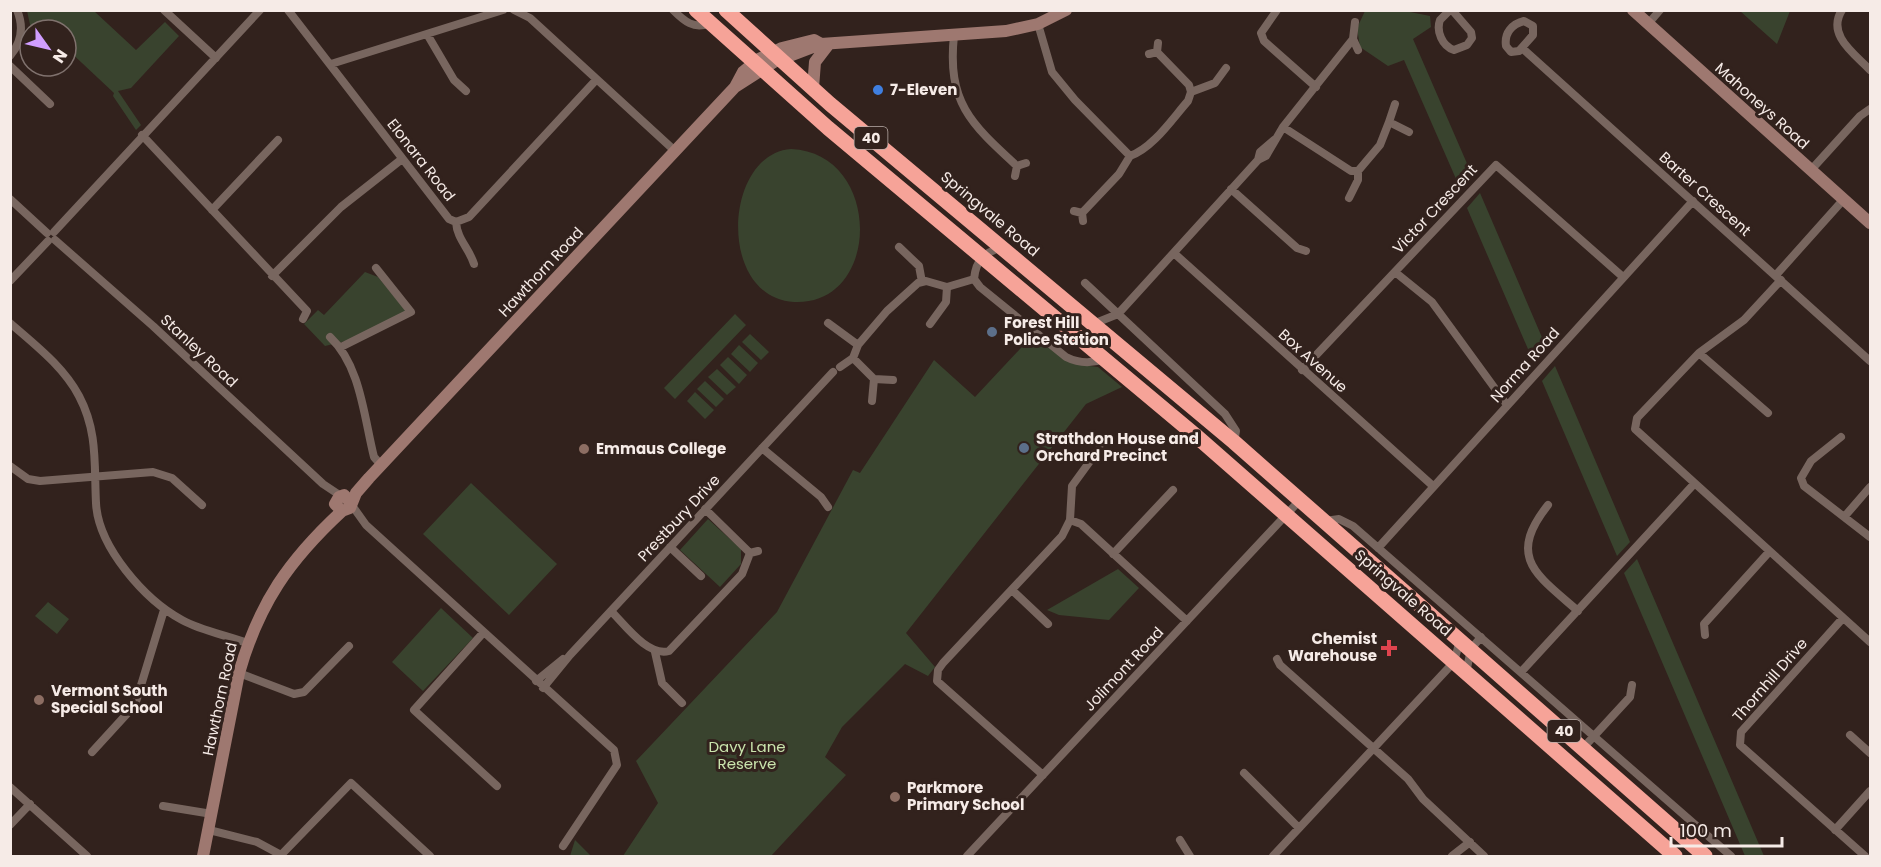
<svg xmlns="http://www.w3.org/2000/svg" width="1881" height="867" viewBox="0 0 1881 867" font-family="Poppins,sans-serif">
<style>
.green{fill:#39432e}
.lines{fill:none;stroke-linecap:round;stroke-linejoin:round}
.street{stroke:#78665f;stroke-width:8}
.secondary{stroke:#9e7870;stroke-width:12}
.highway{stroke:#f6a398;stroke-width:15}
.shop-dot{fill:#3f7fe0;stroke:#32221d;stroke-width:2}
.service-dot{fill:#5c6f8a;stroke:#32221d;stroke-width:2}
.education-dot{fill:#8d6e63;stroke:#32221d;stroke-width:2}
.health-dot{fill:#e0444e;stroke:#32221d;stroke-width:2}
.labels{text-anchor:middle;stroke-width:6;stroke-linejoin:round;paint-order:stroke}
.shield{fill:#32221d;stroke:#bbafaa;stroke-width:1.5}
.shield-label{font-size:14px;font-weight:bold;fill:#f6ebe7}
.poi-label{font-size:15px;font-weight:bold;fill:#f6ebe7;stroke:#32221d;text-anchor:start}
.street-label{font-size:15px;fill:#f6ebe7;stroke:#32221d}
.park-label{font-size:15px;fill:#cae4ad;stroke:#32221d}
</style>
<rect width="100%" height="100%" fill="#32221d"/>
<!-- green -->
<path class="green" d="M27 11H94L136 50 165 22 179 36 131 88 118 91 141 125 136 130 113 96 114 93 66 48V30L31 29Z
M1365 11H1405L1430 16 1431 27 1413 39 1472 175 1460 188 1404 60 1388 66 1360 47 1357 28Z
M1740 11H1790L1777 44Z
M791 149C883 153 882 306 794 302 717 298 723 154 791 149Z
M1480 193 1547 349 1534 363 1467 208Z
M365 272 378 277 407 312 346 341 325 346 304 324 318 310 324 315Z
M735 314 746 325 675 399 664 388Z
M750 334 769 352 761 360 742 342Z
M1033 335 1074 364 1098 367 1122 387 1086 404 906 633 935 667 928 676 905 664 842 727 825 757 846 775 771 856H623L658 803 636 761 777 612 853 470 860 473 934 360 975 397Z
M739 345 758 363 750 372 731 354Z
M728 357 747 375 739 384 720 365Z
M1555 366 1630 542 1617 556 1542 381Z
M717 369 736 387 727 395 708 377Z
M705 381 724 399 716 407 697 389Z
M695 392 714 410 705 419 687 401Z
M471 483 557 564 509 615 423 534Z
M708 519 741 549V564L720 587 680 550Z
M1637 559 1764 856H1745L1624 573Z
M1118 569 1139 588 1109 620 1059 615 1047 610Z
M48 602 69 619 57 634 35 616Z
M441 608 473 638 423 691 392 662Z
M575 840 591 856H570Z"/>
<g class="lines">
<!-- street -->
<path class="street" d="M164 10 216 58
M288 10 449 219 456 222 469 217 596 80
M514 10 530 18 675 151
M673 10C684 21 694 30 710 23
M1277 10 1261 33 1264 41 1316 87
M1450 10 1440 20C1436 31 1442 46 1454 50L1467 45 1472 38 1471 32 1452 10
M1842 10C1826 35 1855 54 1870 70
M1524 21 1533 26V35L1519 51 1511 52 1506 46C1504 33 1512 24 1524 21Z
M1355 22 1353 39 1358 50
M1038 24 1052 72 1075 100 1130 156
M1648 24 1660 10
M427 34 454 80 466 91
M954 35C947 102 970 123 1017 166
M1522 48 1870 361
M1157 52 1189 85 1191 92
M1149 54 1157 52 1158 43
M10 56C22 42 24 27 17 10
M331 64 503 10
M10 66 50 104
M1395 104 1389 122 1409 132
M1283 127 1351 171H1358L1380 145 1389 122
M142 135 307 311 303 319
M1258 160 1260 152 1274 140
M1811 170 1860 116 1870 109
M1015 176 1017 166 1026 163
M1231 189 1297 248 1306 251
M1349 198 1358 180V171
M10 199 47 233
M212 210 278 140
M1074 211 1082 213 1083 221
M1082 213 1119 174 1130 156C1153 148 1172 119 1188 101L1191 92 1215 83 1226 68
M456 222C457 239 469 248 474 264
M54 232 260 10
M55 240 153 326 323 484 341 496
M899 247 919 266 922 282
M1175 254 1433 486
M1395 272 1432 302 1507 405
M1776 275 1844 199
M272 276 341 207 402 159
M974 279 980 287 1066 357C1078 363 1091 364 1104 359
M974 279C976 259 984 253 1002 247
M1781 280 1744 320 1699 353 1637 418 1635 429 1870 642
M10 281 48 241
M1085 283 1225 414 1236 431 1234 442
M10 323C35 345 63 366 79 396 98 432 94 464 96 503 98 547 145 600 182 620 202 631 226 635 247 643
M828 323 858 345
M930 324 946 302 947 287
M1093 324 1118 314 1258 160 1266 156 1283 127 1353 39
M330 337C361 366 364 418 374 457L381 465
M341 347 411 312 376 268
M1699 353 1768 413
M853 358 874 379 872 401
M840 367 853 358 858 345 887 311 918 283 926 281 947 287 974 279
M1302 370 1496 165 1623 277
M874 379 893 380
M1841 437 1811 461 1801 478 1804 486 1870 537
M762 448 821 497 828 507
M10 466 28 479 40 481 153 472 172 478 202 505
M351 504 366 525 614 750 617 765 563 846
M1548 505C1506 558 1537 575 1578 611
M705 509 750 553
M1845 516 1870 487
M1070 520 1081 524 1187 621
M1325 521 1339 519 1353 526 1731 856
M670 547 701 576
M1378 548 1693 201
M1113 554 1173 490
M1012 590 1048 624
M611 611C625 625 648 657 669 651L742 574 750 553 758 551
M1843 618 1741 732 1740 745 1865 856
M483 633 414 710 497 786
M1705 635 1704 624 1769 552
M655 652 662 683 682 703
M1277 659 1280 665 1408 779 1423 799 1484 856
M1521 672 1694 484
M239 673 294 694 304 692 349 646
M1466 673 1471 649 1481 637
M536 681 563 659
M543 688 570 655 833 372
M1850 735 1870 753
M1583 748 1630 697 1632 685
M92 752 135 705 164 610
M1244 773 1299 828
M1043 775 937 681 938 670 943 663 1062 536 1070 520 1072 486 1104 442
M10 787 87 856
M163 806 212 814
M10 825 30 804
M209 830 257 842 283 856
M1835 830 1870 791
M1180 840 1190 856
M281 855 351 783 430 856
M967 856 1300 500
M1273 856 1454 662 1460 640
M1452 856 1470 842"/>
<!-- secondary -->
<path class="secondary" d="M1633 10 1870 223
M735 87 774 62 821 44
M813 88 815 62 828 45
M351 503 344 495 339 497 335 504 342 511 350 508 356 493 369 478 735 87 743 72 759 59 782 48 814 40 821 44 1006 31 1038 24 1066 10
M203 856 239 673C259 603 289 560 342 511"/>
<!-- highway -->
<path class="highway" d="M696 10 828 128 1195 435 1675 856
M726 10 830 104 1234 442 1705 856"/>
</g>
<!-- markers -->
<circle class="shop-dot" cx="878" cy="90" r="6"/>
<g class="service-dot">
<circle cx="992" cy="332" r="6"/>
<circle cx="1024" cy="448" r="6"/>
</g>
<g class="education-dot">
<circle cx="584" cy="449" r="6"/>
<circle cx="39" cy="700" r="6"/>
<circle cx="895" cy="797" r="6"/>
</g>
<path class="health-dot" d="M1386 639h6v6h6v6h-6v6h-6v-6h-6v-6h6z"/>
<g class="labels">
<!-- shield labels -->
<g class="shield">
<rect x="854.5" y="127" width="33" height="22" rx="4.5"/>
<rect x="1547.5" y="720" width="33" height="22" rx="4.5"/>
</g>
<g class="shield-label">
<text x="871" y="143">40</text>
<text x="1564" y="736">40</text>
</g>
<!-- poi labels -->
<g class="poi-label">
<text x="890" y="95">7-Eleven</text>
<text x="1004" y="328">Forest Hill<tspan x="1004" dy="17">Police Station</tspan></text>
<text x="1036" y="444">Strathdon House and<tspan x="1036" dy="17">Orchard Precinct</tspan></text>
<text x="596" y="454">Emmaus College</text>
<text x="1377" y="644" text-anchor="end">Chemist<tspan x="1377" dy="17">Warehouse</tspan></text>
<text x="51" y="696">Vermont South<tspan x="51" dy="17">Special School</tspan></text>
<text x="907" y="793">Parkmore<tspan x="907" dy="17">Primary School</tspan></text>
</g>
<!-- street labels -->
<g class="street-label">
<text transform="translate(1762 106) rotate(42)" y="5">Mahoneys Road</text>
<text transform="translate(421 160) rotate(52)" y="5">Elonara Road</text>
<text transform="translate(1705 194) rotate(42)" y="5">Barter Crescent</text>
<text transform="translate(1435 209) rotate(-47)" y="5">Victor Crescent</text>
<text transform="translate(990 214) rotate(40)" y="5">Springvale Road</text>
<text transform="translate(541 272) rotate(-47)" y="5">Hawthorn Road</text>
<text transform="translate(199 351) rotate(43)" y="5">Stanley Road</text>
<text transform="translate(1313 361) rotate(42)" y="5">Box Avenue</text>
<text transform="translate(1525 365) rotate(-48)" y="5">Norma Road</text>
<text transform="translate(679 518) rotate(-47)" y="5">Prestbury Drive</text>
<text transform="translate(1403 593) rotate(41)" y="5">Springvale Road</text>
<text transform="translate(1124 669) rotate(-47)" y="5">Jolimont Road</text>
<text transform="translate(1770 680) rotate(-49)" y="5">Thornhill Drive</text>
<text transform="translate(220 699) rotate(-78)" y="5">Hawthorn Road</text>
</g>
<!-- park labels -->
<g class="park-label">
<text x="747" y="752">Davy Lane<tspan x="747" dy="17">Reserve</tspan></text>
</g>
</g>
<!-- border -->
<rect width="1881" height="867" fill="none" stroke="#f6ebe7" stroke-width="24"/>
<!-- north arrow -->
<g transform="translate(48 48) rotate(124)"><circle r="28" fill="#32221d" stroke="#80726e" stroke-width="1.5"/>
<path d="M0-4.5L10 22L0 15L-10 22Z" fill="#d09dff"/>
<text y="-9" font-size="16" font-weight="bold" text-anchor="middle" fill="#f6ebe7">N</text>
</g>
<!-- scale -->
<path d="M1671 837v9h111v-9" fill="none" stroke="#f6ebe7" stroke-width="3"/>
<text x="1680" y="837" font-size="18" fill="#f6ebe7" stroke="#32221d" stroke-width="4.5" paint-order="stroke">100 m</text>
</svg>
